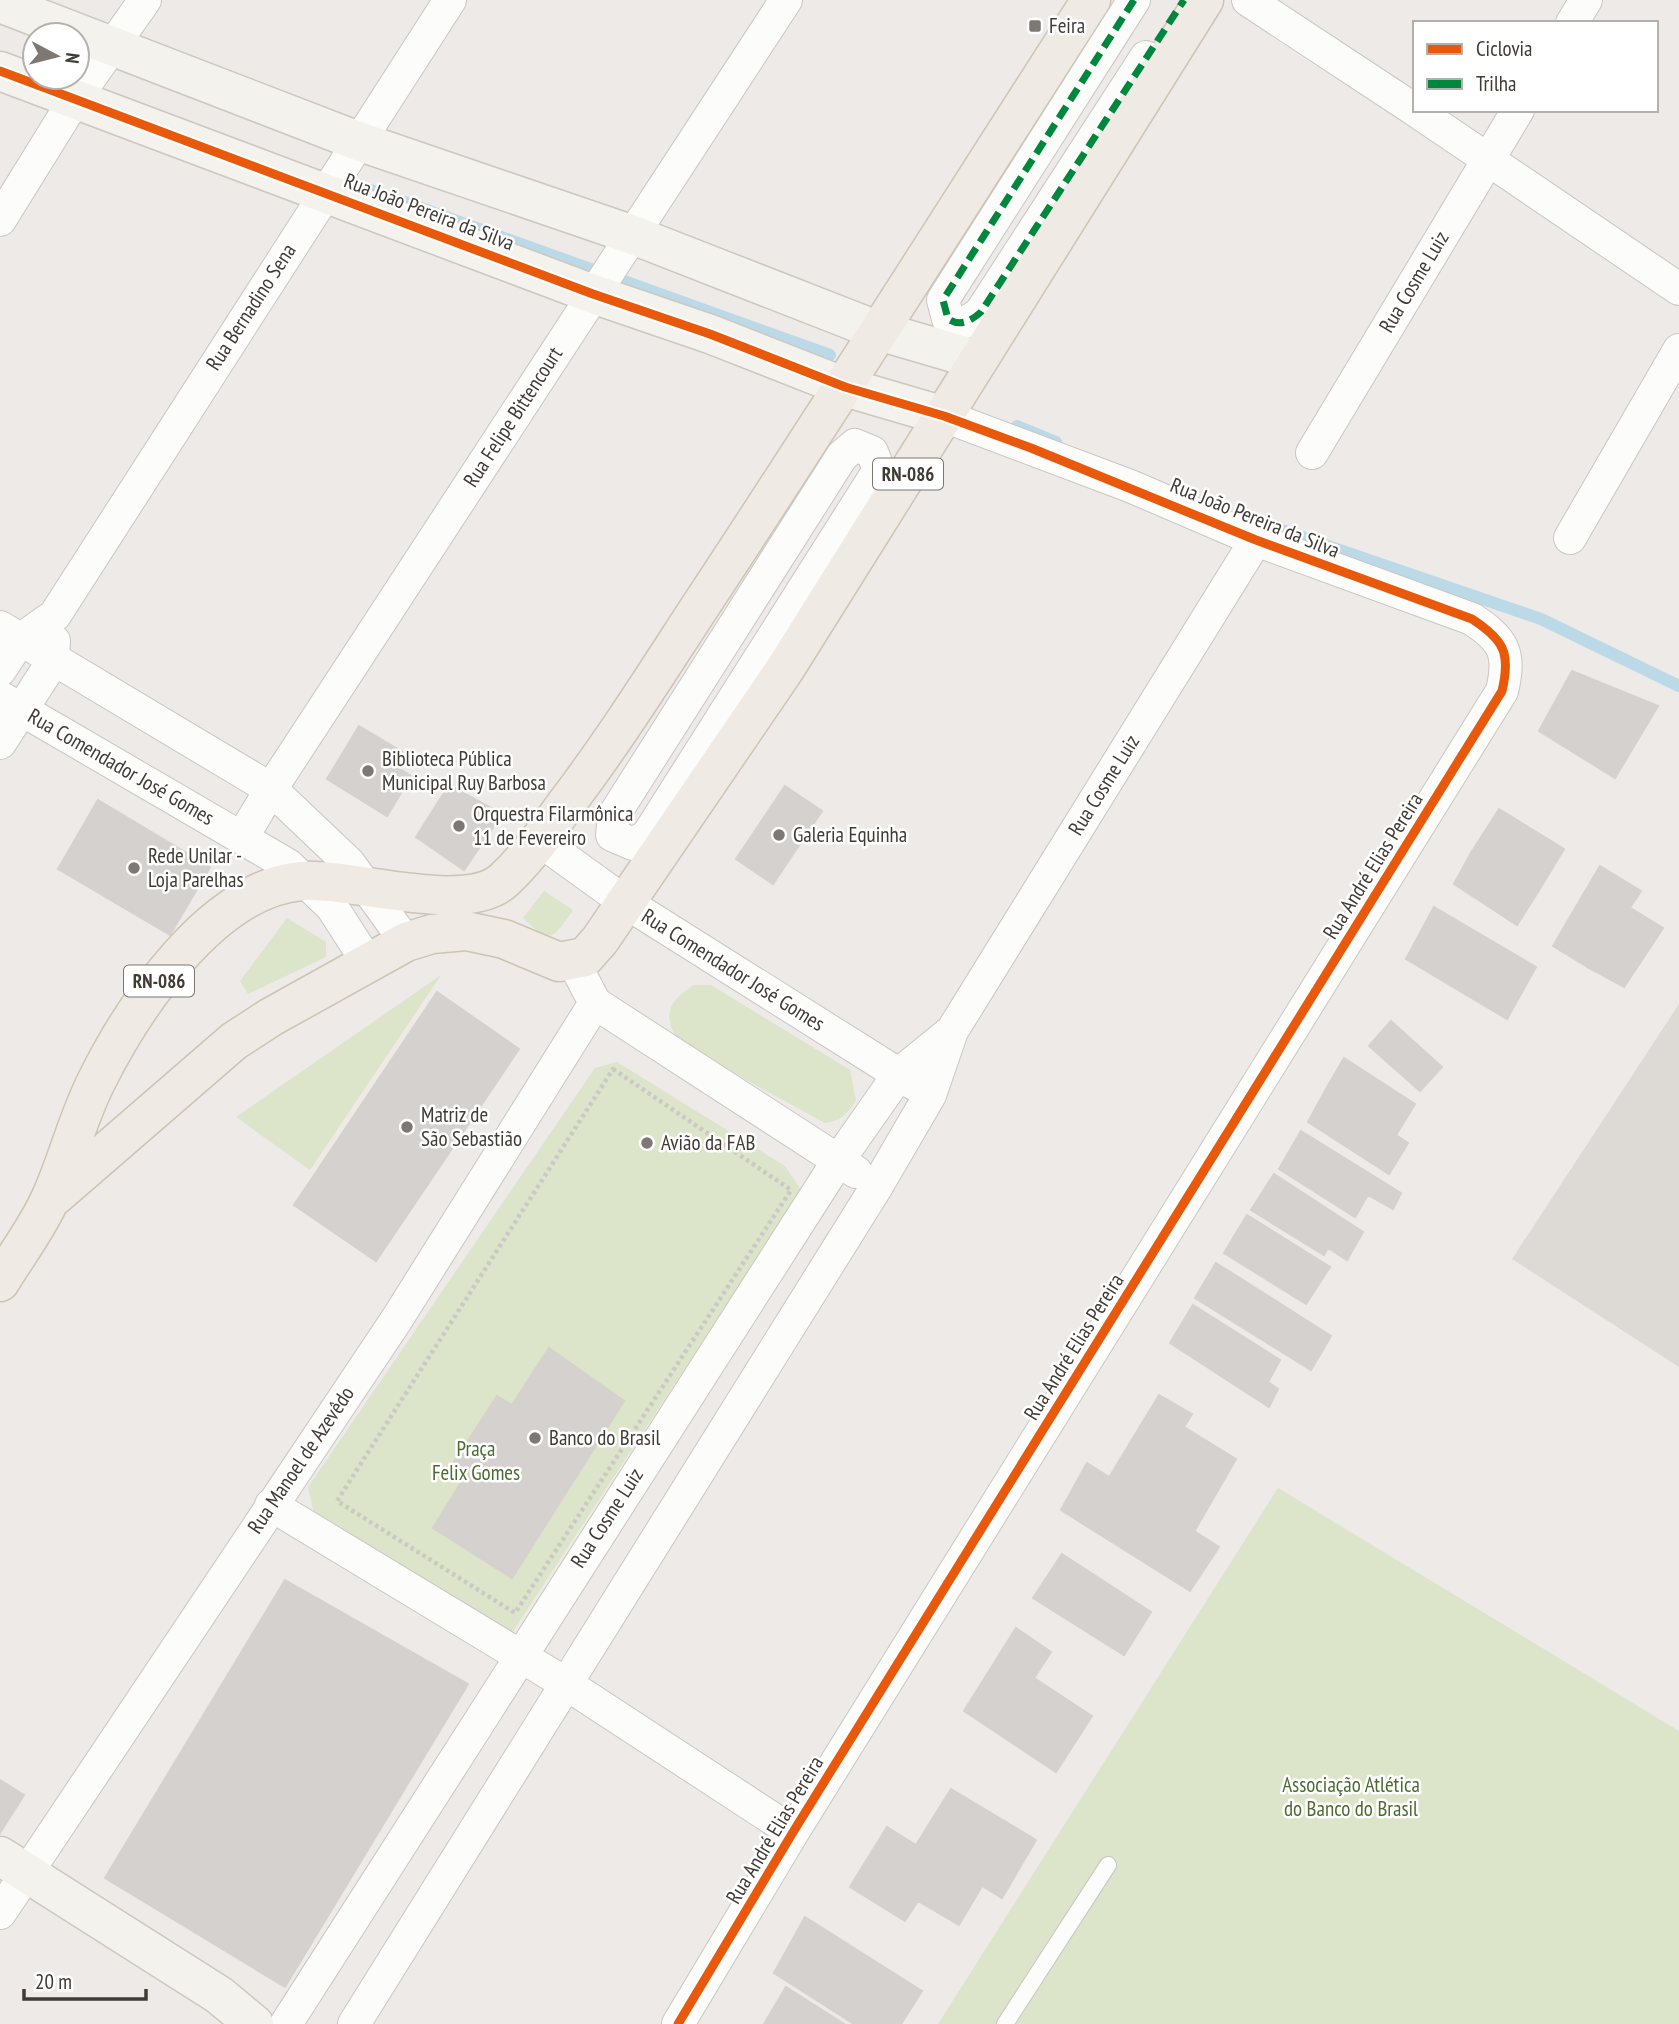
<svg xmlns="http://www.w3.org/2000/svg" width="1679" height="2024" viewBox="0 0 1679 2024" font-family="'PT Sans Narrow',sans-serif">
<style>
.industrial{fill:#ddd9d5}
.green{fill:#dce4c9}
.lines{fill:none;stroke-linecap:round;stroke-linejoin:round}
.stream{stroke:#bbd9e6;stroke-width:12}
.building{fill:#d5d1ce;stroke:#d5d1cd;stroke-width:2}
.lane-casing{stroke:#c9c6c3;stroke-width:18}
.street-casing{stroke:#c9c6c3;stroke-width:34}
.secondary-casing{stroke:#cdc7c0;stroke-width:41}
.primary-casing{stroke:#cdc4b6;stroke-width:41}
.path{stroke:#cbc9c6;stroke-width:4.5;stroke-dasharray:3.5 3.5;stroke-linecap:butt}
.lane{stroke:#fcfcfb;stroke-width:16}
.street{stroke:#fcfcfb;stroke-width:32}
.secondary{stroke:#f4f2ed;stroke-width:38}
.primary{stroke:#efeae3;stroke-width:38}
.quiet{stroke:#00873e;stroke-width:7;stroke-dasharray:14 7;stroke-linecap:butt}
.cycleway-casing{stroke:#fff;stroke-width:13}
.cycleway{stroke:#e8590c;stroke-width:9}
.poi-dot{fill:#7d7873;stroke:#fff;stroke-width:2.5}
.labels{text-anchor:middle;stroke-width:5;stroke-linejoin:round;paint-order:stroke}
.shield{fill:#fff;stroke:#7a7672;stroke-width:2}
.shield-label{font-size:19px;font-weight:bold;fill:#413b35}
.poi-label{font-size:21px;fill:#413b35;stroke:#fff;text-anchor:start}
.street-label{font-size:21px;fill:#413b35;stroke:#fff}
.park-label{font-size:21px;fill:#4c6b30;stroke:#fff}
</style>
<rect width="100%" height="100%" fill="#edeae7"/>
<!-- industrial -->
<path class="industrial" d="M1679 1004V1367L1512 1259Z"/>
<!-- green -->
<path class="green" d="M544 891 573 910C552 940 551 945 523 918Z
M287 918 326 942V957L248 994 240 981Z
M441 975 310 1170 236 1117Z
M694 985H711L850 1070 856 1101C846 1114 841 1121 825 1123L679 1043C663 1015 666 1003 694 985Z
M617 1062 785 1166 801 1190 512 1633 314 1513 308 1487 595 1068Z
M1278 1488 1679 1731V2024H938Z"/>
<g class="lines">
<!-- stream -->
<path class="stream" d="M343 180 830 355
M1017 426 1056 442
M1238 515 1541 619 1679 686"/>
</g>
<!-- building -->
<path class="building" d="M1572 671 1658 706 1615 778 1539 731Z
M359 726 404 753 397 767 411 776 387 816 327 779Z
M449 785 502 814 464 870 416 837Z
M785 786 822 811 773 884 736 859Z
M98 800 210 867 170 935 58 869Z
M1499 809 1564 849 1538 892 1471 853Z
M1471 853 1538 892 1517 925 1454 884Z
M1600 866 1641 891 1589 968 1553 946Z
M1434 907 1536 967 1507 1019 1406 959Z
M1629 907 1663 928 1624 987 1589 968Z
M437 992 519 1049 376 1261 294 1205Z
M1391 1021 1442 1067 1420 1091 1369 1046Z
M1344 1058 1415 1104 1396 1135 1326 1089Z
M1326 1089 1408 1143 1389 1174 1308 1122Z
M1301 1131 1401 1193 1393 1209 1368 1195 1355 1217 1279 1169Z
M1274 1174 1363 1232 1347 1260 1328 1248 1324 1255 1251 1210Z
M1247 1215 1330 1267 1306 1304 1224 1253Z
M1216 1263 1331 1336 1311 1370 1195 1298Z
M1193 1305 1280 1360 1268 1382 1278 1389 1269 1407 1170 1343Z
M549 1348 624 1401 512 1578 433 1528 462 1481 449 1470 497 1396 512 1405Z
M1159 1395 1192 1414 1184 1427 1236 1459 1195 1530 1110 1476Z
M1087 1463 1219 1547 1190 1591 1061 1510Z
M1062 1554 1151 1612 1124 1655 1033 1598Z
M285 1580 468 1684 285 1987 105 1878Z
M1016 1628 1051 1652 1034 1678 1092 1716 1056 1772 964 1711Z
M0 1780 24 1795 0 1833Z
M951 1789 1036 1840 1002 1898 916 1845Z
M887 1827 982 1886 959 1925 918 1901 905 1921 850 1887Z
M805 1917 922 1991 901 2024H854L774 1973Z
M786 1987 844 2024H764Z"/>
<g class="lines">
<defs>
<path id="lane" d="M1005 2024 1108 1865"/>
<path id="street" d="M1134 0 943 300 948 319C960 327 971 321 981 312L1146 57
M1248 0 1415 110
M1572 23 1586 0
M1415 110 1679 289
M0 220 75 99 145 0
M855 445 872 452 879 470 647 836 633 844 612 835 614 815 842 456Z
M1312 453 1518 110
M1570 538 1679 350
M0 627 271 789 349 863 406 942
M0 670 20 640 55 615 450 0
M0 697 288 865 332 907 368 963
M0 743 53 661 54 641
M243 836 271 789 786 0
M539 840 625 902 914 1084
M573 961 595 1003 856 1172
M271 1505 565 1683 793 1832
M0 1913 397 1319 595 1003
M286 2024 838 1161 899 1074 952 1031
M354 2024 877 1186 930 1095 952 1031 1256 540
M678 2024 793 1832 1502 691C1511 653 1504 640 1472 619L1256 540 1130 486 944 416"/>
<path id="secondary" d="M0 3 358 141 633 235 879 331 978 360
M0 71 593 294 710 334 845 387 944 416
M0 1856 219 1995 254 2024"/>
<path id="primary" d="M55 1196 234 1041 271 1017 406 942 432 934 466 931 504 939 559 962 585 957 600 940 785 669 1204 0
M0 1282C17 1254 38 1227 51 1197 68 1159 78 1117 97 1080 133 1008 212 888 302 881 351 877 466 916 504 880 528 858 547 830 566 804 617 737 661 666 707 596 837 399 963 199 1091 0"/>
</defs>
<!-- lane casing -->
<use href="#lane" class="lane-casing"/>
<!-- street casing -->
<use href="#street" class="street-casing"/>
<!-- secondary casing -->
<use href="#secondary" class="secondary-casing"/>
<!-- primary casing -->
<use href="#primary" class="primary-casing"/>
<!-- path -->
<path class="path" d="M613 1069 791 1190 515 1613 337 1501Z"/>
<!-- lane -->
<use href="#lane" class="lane"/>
<!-- street -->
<use href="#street" class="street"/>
<!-- secondary -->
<use href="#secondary" class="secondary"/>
<!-- primary -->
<use href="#primary" class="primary"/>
<!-- quiet -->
<path class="quiet" d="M1134 0 943 300 948 319C960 327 971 321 981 312L1184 0"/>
<defs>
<path id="cycleway" d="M0 71 593 294 710 334 845 387 944 416 1031 448 1256 540 1472 619C1504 640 1511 653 1502 691L793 1832 678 2024"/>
</defs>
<!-- cycleway casing -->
<use href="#cycleway" class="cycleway-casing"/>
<!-- cycleway -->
<use href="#cycleway" class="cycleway"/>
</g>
<!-- markers -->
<g class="poi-dot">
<rect x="1028" y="19" width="14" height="14" rx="3.5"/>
<circle cx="368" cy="771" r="7"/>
<circle cx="459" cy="826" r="7"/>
<circle cx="779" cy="835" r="7"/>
<circle cx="134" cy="868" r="7"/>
<circle cx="407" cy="1127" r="7"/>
<circle cx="647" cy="1143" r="7"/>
<circle cx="535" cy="1438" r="7"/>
</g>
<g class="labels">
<!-- shield labels -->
<g class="shield">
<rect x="873" y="458.5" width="70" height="31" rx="5"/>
<rect x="124" y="965.5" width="70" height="31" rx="5"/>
</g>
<g class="shield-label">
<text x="908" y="481">RN-086</text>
<text x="159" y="988">RN-086</text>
</g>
<!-- poi labels -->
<g class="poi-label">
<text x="1049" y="33">Feira</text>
<text x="382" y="766">Biblioteca Pública<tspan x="382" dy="24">Municipal Ruy Barbosa</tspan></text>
<text x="473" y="821">Orquestra Filarmônica<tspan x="473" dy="24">11 de Fevereiro</tspan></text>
<text x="793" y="842">Galeria Equinha</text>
<text x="148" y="863">Rede Unilar -<tspan x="148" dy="24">Loja Parelhas</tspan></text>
<text x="421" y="1122">Matriz de<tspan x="421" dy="24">São Sebastião</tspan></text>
<text x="661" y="1150">Avião da FAB</text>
<text x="549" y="1445">Banco do Brasil</text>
</g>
<!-- street labels -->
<g class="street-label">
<text transform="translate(429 212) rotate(21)" y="7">Rua João Pereira da Silva</text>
<text transform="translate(1414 282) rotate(-59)" y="7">Rua Cosme Luiz</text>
<text transform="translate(251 307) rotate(-57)" y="7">Rua Bernadino Sena</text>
<text transform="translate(513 417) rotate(-57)" y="7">Rua Felipe Bittencourt</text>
<text transform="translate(1255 518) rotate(22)" y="7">Rua João Pereira da Silva</text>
<text transform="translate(121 767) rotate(30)" y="7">Rua Comendador José Gomes</text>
<text transform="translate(1104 785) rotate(-58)" y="7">Rua Cosme Luiz</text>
<text transform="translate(1373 866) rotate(-58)" y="7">Rua André Elias Pereira</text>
<text transform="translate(733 970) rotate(32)" y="7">Rua Comendador José Gomes</text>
<text transform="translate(1074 1347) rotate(-58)" y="7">Rua André Elias Pereira</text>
<text transform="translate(301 1460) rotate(-56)" y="7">Rua Manoel de Azevêdo</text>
<text transform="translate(607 1518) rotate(-57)" y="7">Rua Cosme Luiz</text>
<text transform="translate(775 1830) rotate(-59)" y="7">Rua André Elias Pereira</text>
</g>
<!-- park labels -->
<g class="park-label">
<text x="476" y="1456">Praça<tspan x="476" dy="24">Felix Gomes</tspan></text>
<text x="1351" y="1792">Associação Atlética<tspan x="1351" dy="24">do Banco do Brasil</tspan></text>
</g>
</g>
<!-- legend -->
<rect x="1413" y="21" width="245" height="91" fill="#ffffff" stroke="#b3b1ae" stroke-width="2"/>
<rect x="1427" y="44" width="35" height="10" fill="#e8590c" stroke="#b3b1ae" stroke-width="2"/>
<text x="1476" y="56" font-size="21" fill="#413b35">Ciclovia</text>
<rect x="1427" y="79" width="35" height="10" fill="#00873e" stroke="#b3b1ae" stroke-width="2"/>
<text x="1476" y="91" font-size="21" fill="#413b35">Trilha</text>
<!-- north arrow -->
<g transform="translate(56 56) rotate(97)"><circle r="33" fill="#ffffff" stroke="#b3b1ae" stroke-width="2"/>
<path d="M0-5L12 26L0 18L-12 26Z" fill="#7d7873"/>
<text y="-10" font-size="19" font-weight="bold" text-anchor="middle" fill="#413b35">N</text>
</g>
<!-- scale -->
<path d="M24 1989v10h122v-10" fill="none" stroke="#413b35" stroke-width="3.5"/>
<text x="35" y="1989" font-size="21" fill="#413b35" stroke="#ffffff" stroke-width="5" paint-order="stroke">20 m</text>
</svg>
